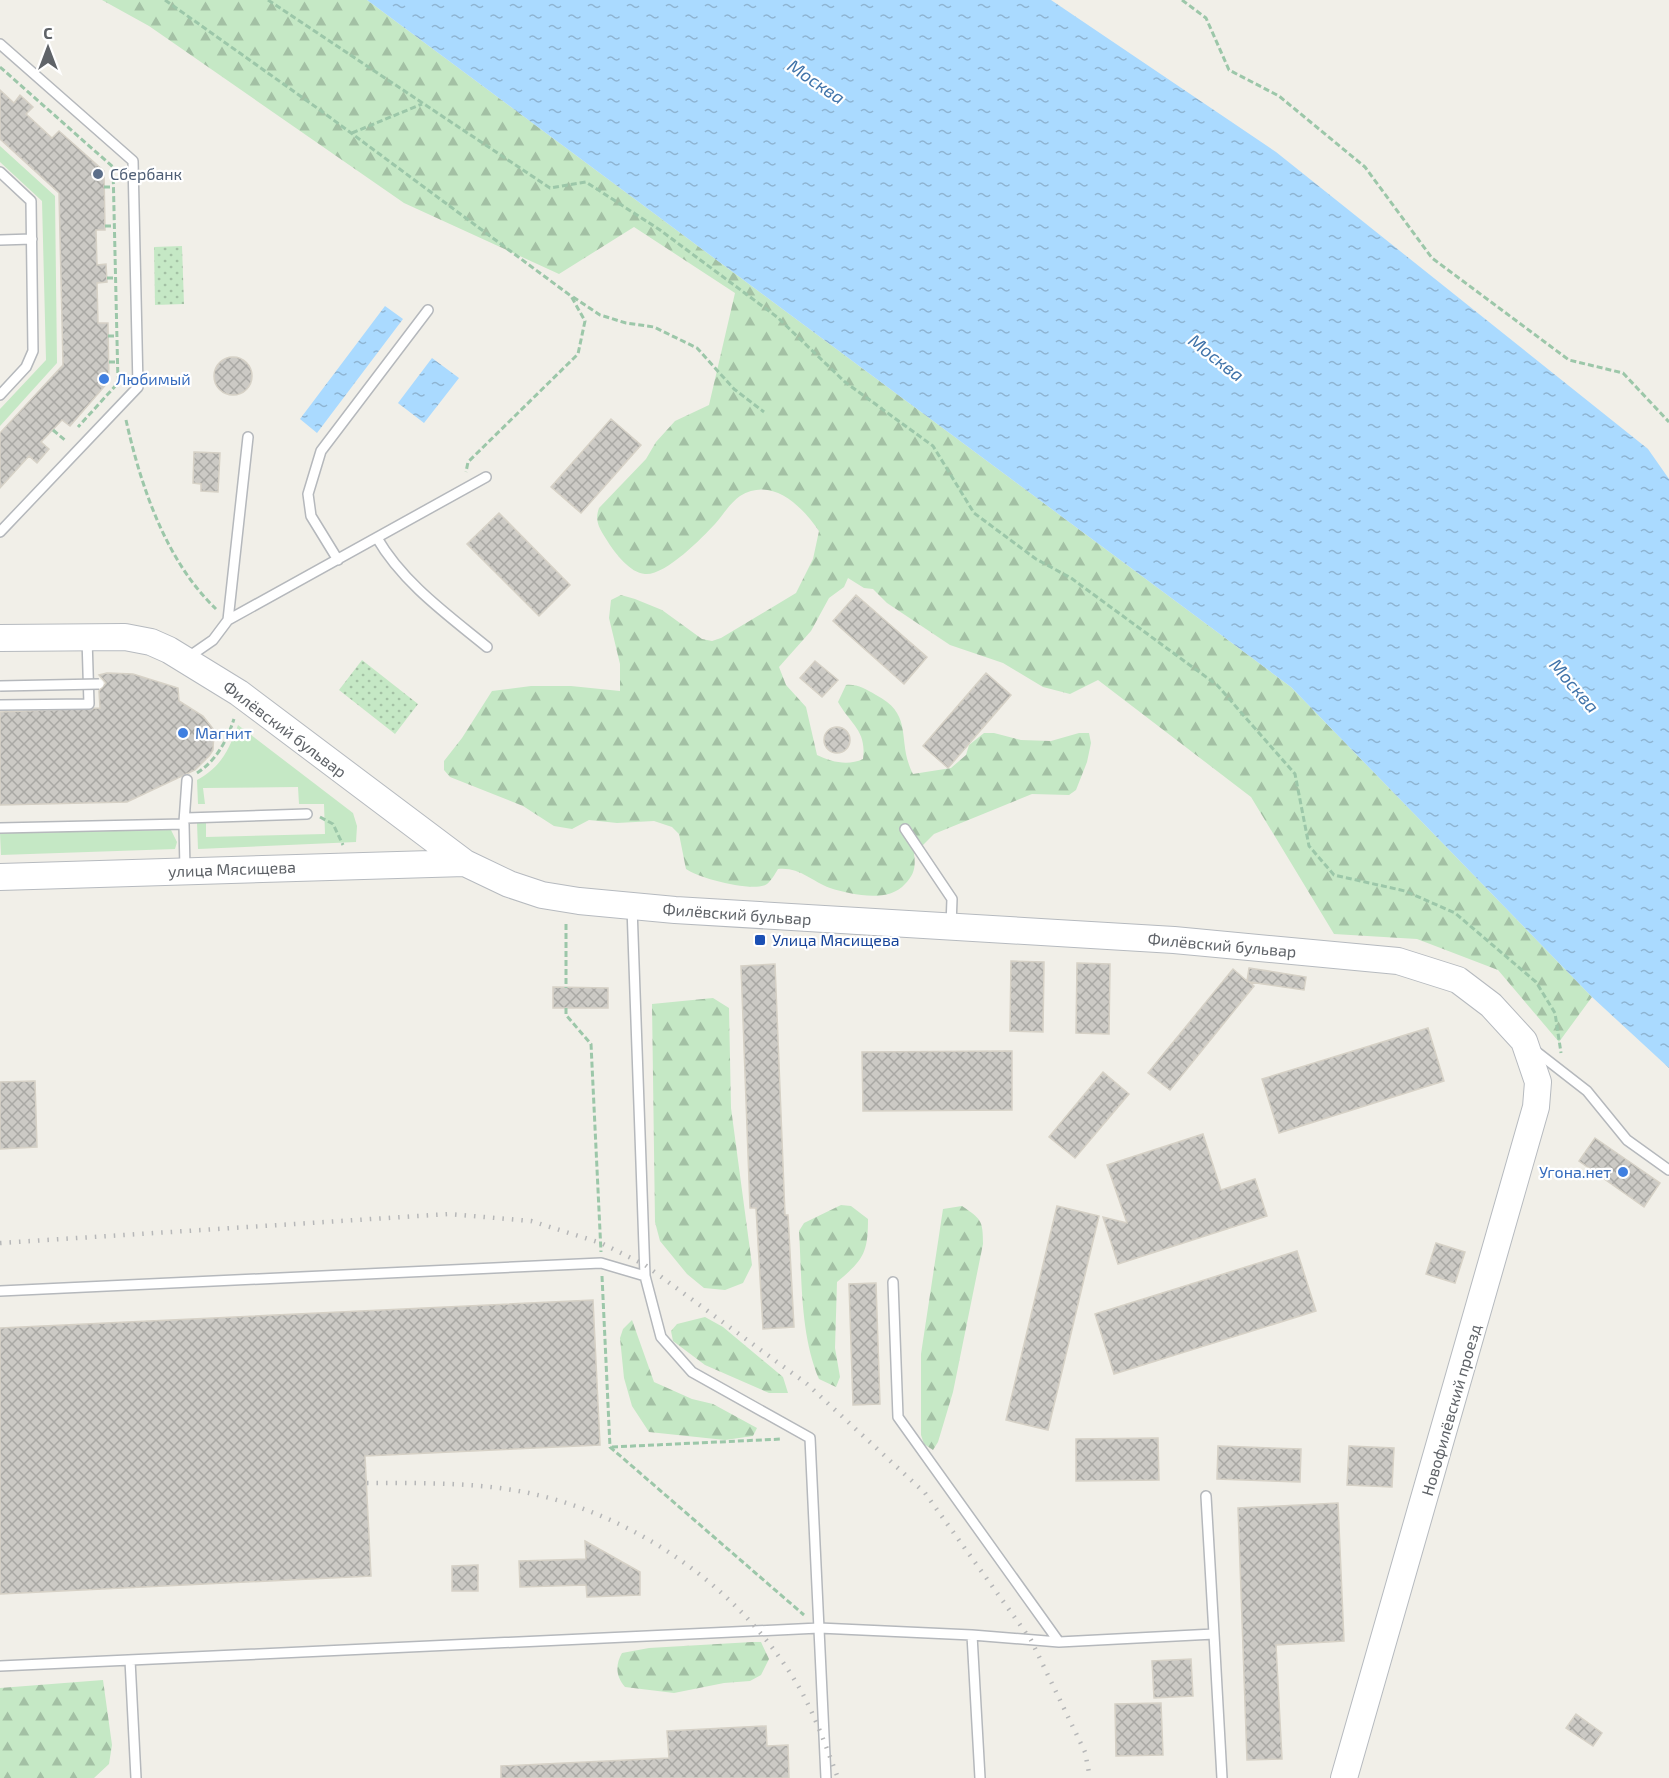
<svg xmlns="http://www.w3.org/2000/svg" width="1669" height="1778" viewBox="0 0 1669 1778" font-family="'Exo 2',sans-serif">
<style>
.grass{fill:#c5e8c5}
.forest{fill:url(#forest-firs)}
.park{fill:url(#park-dots)}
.water{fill:url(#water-ripples)}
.building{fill:url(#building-cross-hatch);stroke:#d6d1c6;stroke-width:1.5}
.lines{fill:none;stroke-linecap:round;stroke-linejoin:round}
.lane-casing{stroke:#b5b8bc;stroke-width:12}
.secondary-casing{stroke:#b6babf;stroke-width:28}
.path{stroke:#9cc7a9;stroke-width:3;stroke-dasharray:6 3;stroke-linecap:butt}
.lane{stroke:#fff;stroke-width:9}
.secondary{stroke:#fff;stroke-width:26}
.rail{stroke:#b6b7b8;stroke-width:4.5;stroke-dasharray:1.5 8;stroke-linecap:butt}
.lane-bridge-casing{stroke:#b5b8bc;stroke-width:12;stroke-linecap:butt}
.lane-bridge{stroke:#fff;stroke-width:9}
.service-dot{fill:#5c6f8a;stroke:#fff;stroke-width:2}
.shop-dot{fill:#3f7fe0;stroke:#fff;stroke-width:2}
.transit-dot{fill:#1a4fb4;stroke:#fff;stroke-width:2}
.labels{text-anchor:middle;stroke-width:4.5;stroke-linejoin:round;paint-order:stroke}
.service-label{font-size:16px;fill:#4e5e75;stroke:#fff;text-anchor:start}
.shop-label{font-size:16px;fill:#366cbe;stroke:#fff;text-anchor:start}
.street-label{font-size:16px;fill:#5f6368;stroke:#fff}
.transit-label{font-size:16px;fill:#164399;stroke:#fff;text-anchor:start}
.water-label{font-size:18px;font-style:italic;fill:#4174aa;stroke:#fff}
</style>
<defs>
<pattern id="forest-firs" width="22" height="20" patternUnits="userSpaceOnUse" patternTransform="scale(1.5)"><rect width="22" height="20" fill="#c5e8c5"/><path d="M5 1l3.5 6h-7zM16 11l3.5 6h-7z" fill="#a3c0a4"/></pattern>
<pattern id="park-dots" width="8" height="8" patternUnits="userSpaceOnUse" patternTransform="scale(1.5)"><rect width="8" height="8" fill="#c5e8c5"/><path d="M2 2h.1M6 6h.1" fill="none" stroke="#a3c0a4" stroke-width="1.8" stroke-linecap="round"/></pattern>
<pattern id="water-ripples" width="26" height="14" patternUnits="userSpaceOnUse" patternTransform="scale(1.5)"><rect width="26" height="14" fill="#aadaff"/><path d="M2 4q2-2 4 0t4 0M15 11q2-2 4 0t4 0" fill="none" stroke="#8eb4d2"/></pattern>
<pattern id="building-cross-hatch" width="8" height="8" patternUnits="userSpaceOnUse" patternTransform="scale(1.5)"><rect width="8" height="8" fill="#cccac5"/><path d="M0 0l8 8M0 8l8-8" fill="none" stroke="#a9a8a4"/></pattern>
</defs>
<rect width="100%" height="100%" fill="#f1efe8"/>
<!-- grass -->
<path class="grass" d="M0 146 55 196 57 363 0 426V409L46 360 42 201 0 162Z
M238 725 353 813 357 826 356 842 198 849 197 823 206 822V837L325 834 324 804H299L298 787 203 788 205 804H198L197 780C221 767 229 750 238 725Z
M171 830 177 842 175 849 1 855 0 833Z"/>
<!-- forest -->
<path class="forest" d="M102 0H367L1291 687 1592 997 1559 1042 1498 970 1417 939 1334 934 1251 797 1098 680 1070 694 1043 687 1003 663 950 645 887 603 873 589 864 588 848 578 844 587 829 598 811 631 779 667 786 685 806 707 817 755C831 762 848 766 863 759 867 730 850 724 838 702L846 685C858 684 865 689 876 695 915 715 896 741 913 774L951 768 966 755 969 745 984 733H994L1021 740 1051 741 1079 733H1089L1091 743 1087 762 1076 790 1069 795 1032 794 934 834 914 854C916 867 914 875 905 884 889 903 852 895 830 888 811 881 800 867 778 869 775 874 771 881 767 884 754 893 698 878 686 869L679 834 672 827 654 821 617 823 589 820 572 829 554 826 523 806 450 777 444 770V761L462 738 492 691 531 686H571L620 691V664L609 618 611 600 621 595 635 599 662 610 702 639 712 641 721 638 796 593 813 559 819 531C802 506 772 476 740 496 730 503 723 515 715 524 702 538 665 576 645 574 630 573 615 553 608 542 600 529 594 522 599 508L646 459 656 442 675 421 709 405 735 293 634 227 559 274 404 203 149 26Z
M713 998 729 1008 731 1108 752 1265 743 1283 725 1290 704 1288 687 1274 660 1241 655 1222 652 1004Z
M841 1205 851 1206 868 1219C868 1254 863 1260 837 1282L835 1348 840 1377 836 1387 819 1379C800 1334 802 1279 799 1231L804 1223Z
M962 1206C981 1219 983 1220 983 1244L953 1392 938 1442 933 1450 924 1444 921 1435V1354L943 1209Z
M705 1317 723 1327 783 1377 788 1393H769L705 1365 673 1341 671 1331 677 1324Z
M632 1320 654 1382 692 1399 713 1404 757 1428 753 1436 725 1440 649 1432 632 1406 624 1378 620 1338 623 1329Z
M752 1642H761L769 1659 761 1675 750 1681 724 1683 674 1693 625 1687C616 1677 615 1665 622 1653L649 1648Z
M103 1680 112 1745 109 1764 94 1778H0V1688Z"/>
<!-- park -->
<path class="park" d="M182 246 184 304 155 305 154 247Z
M362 660 418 704 395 734 339 690Z"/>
<!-- water -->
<path class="water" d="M367 0H1051L1276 152 1648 449 1669 479V1068L1592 997 1291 687Z
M385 306 403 319 317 433 300 419Z
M432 358 459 378 424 423 398 403Z"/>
<!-- building -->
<path class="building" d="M0 90 14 103 20 95 33 107 26 114 52 138 59 131 104 171 105 230H96L97 265 106 264 107 282 97 283 98 323H108L109 381 70 426 62 420 41 442 49 449 37 463 29 456 0 488V433L63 365 59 193 0 139Z
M214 376a19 19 0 1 1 38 0a19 19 0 1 1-38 0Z
M611 419 641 445 581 513 551 487Z
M194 452 220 453 218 492 201 491V484L193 483Z
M499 513 570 585 539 616 467 544Z
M856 595 927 657 904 684 833 621Z
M815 661 838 680 822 697 800 678Z
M107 673 133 674 178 688 179 701 203 716 214 730 213 750 209 756 195 770 127 802 0 805V712L100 708 99 691 106 683 99 675Z
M986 673 1011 695 948 768 923 746Z
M824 740a13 13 0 1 1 26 0a13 13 0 1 1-26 0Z
M1011 961 1044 962 1043 1032 1010 1031Z
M1077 963 1110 964 1109 1034 1076 1033Z
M775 964 785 1215H788L794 1327 763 1329 756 1208H750L741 966Z
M1249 968 1306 977 1304 990 1249 982 1254 986 1170 1090 1148 1073 1233 969 1247 981Z
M553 987 608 988V1008H553Z
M1428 1028 1444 1081 1279 1133 1262 1079Z
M1012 1051V1110L863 1111 862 1052Z
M1103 1072 1129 1094 1075 1158 1049 1137Z
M35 1081 37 1147 0 1149V1082Z
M1203 1134 1221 1190 1255 1179 1267 1216 1118 1264 1103 1217 1127 1223 1107 1165Z
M1595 1138 1660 1183 1644 1207 1579 1161Z
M1057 1206 1099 1216 1048 1430 1006 1420Z
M1436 1243 1465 1252 1455 1283 1426 1274Z
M1297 1251 1316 1311 1114 1374 1095 1314Z
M876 1283 880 1404 853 1405 849 1284Z
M593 1300 600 1445 365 1456 371 1576 0 1594V1328Z
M1158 1438 1159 1480 1076 1481V1439Z
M1218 1446 1301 1449 1300 1482 1217 1479Z
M1349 1446 1394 1448 1392 1487 1347 1485Z
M1338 1503 1344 1641 1276 1645 1282 1759 1247 1760 1238 1508Z
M585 1541 640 1572V1595L587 1597 586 1585 520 1587 519 1561 586 1559Z
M478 1565V1591H452V1566Z
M1191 1659 1193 1696 1154 1698 1152 1661Z
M1161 1703 1163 1755 1116 1756 1115 1704Z
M1576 1714 1602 1733 1593 1746 1566 1728Z
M766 1726 767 1746 788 1745 789 1778H501V1766L669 1758 667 1731Z"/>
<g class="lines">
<defs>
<path id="lane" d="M0 44 133 161 138 387 0 532
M0 172 31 201 33 351 26 367 0 395
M0 240 32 239
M377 538C403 583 448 615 487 647
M338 560 311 516 308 494 321 451 428 310
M228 620 248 437
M187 658 213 640 228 620 486 477
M0 705 89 704 87 638
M186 818 307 814
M184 822 187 780
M0 828 184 824 185 869
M905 829 952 899 951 926
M632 907 645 1276 661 1337 692 1372 810 1438 826 1778
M1533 1049 1587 1091 1627 1140 1669 1170
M893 1282 898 1417 1059 1642
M0 1291 601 1263 645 1276
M1206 1496 1214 1634
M972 1635 980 1778
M130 1660 136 1778
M0 1666 819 1628 972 1635 1059 1642 1214 1634 1222 1778"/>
<path id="secondary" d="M0 638 125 637 151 642 169 650 239 693 465 863 509 884 542 895 579 901 675 910 1174 940 1398 961 1458 980 1491 1005 1524 1041 1538 1082 1536 1107 1344 1778
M0 877 465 863"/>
</defs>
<!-- lane casing -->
<use href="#lane" class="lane-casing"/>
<!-- secondary casing -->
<use href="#secondary" class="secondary-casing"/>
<!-- path -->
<path class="path" d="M165 0 320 110 571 296 585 321 578 354 468 462 466 472
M268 0 550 188 586 182 660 230 777 317 845 382 933 446 974 513 1036 559 1071 578 1217 685 1295 774 1309 846 1334 875 1405 891 1455 913 1536 982 1555 1013 1561 1053
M1182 0 1206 18 1229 70 1279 96 1365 167 1432 258 1569 360 1623 373 1669 422
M0 67 113 167 118 383 78 427
M352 133 422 104
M104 187H113
M105 226H114
M107 278H116
M573 297 600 315 626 323 654 327 697 348 734 389 764 412
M108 336H117
M109 362H118
M126 420C141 487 166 561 216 609
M53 430 66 441
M197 773C217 760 227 740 234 719
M320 817 333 824 343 845
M566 924V988
M566 1008V1015L591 1044 601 1252
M602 1276 610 1447 804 1615
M612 1447 782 1439"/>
<!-- lane -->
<use href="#lane" class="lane"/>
<!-- secondary -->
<use href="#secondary" class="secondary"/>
<!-- rail -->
<path class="rail" d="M0 1243 449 1214 531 1221 601 1243 645 1265 807 1384 925 1493 1031 1640 1085 1752 1090 1778
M367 1483C421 1483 476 1482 529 1493 636 1516 736 1586 794 1679 813 1709 825 1744 838 1778"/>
<defs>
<path id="lane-bridge" d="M0 686 99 684"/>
</defs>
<!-- lane-bridge casing -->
<use href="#lane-bridge" class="lane-bridge-casing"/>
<!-- lane-bridge -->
<use href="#lane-bridge" class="lane-bridge"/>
</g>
<!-- markers -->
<circle class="service-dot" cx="98" cy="174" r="6"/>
<g class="shop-dot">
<circle cx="104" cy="379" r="6"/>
<circle cx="183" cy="733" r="6"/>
<circle cx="1623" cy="1172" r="6"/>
</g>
<rect class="transit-dot" x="754" y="934" width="12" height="12" rx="3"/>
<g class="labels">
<!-- service labels -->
<g class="service-label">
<text x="110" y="180">Сбербанк</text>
</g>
<!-- shop labels -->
<g class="shop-label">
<text x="116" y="385">Любимый</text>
<text x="195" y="739">Магнит</text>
<text x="1611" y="1178" text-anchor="end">Угона.нет</text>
</g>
<!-- street labels -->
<g class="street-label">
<text transform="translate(285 729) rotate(37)" y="6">Филёвский бульвар</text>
<text transform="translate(232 869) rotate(-2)" y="6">улица Мясищева</text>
<text transform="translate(737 914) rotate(4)" y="6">Филёвский бульвар</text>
<text transform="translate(1222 945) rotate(5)" y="6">Филёвский бульвар</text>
<text transform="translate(1451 1410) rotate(-74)" y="6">Новофилёвский проезд</text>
</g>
<!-- transit labels -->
<g class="transit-label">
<text x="772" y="946">Улица Мясищева</text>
</g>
<!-- water labels -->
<g class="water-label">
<text transform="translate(816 82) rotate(34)" y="6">Москва</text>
<text transform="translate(1216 358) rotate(38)" y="6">Москва</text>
<text transform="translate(1574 686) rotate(49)" y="6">Москва</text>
</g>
</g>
<!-- north arrow -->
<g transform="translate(48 48)" stroke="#ffffff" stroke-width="4.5" paint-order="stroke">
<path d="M0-4.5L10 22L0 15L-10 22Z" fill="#5f6368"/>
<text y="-9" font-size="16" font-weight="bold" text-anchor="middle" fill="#5f6368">С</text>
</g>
</svg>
